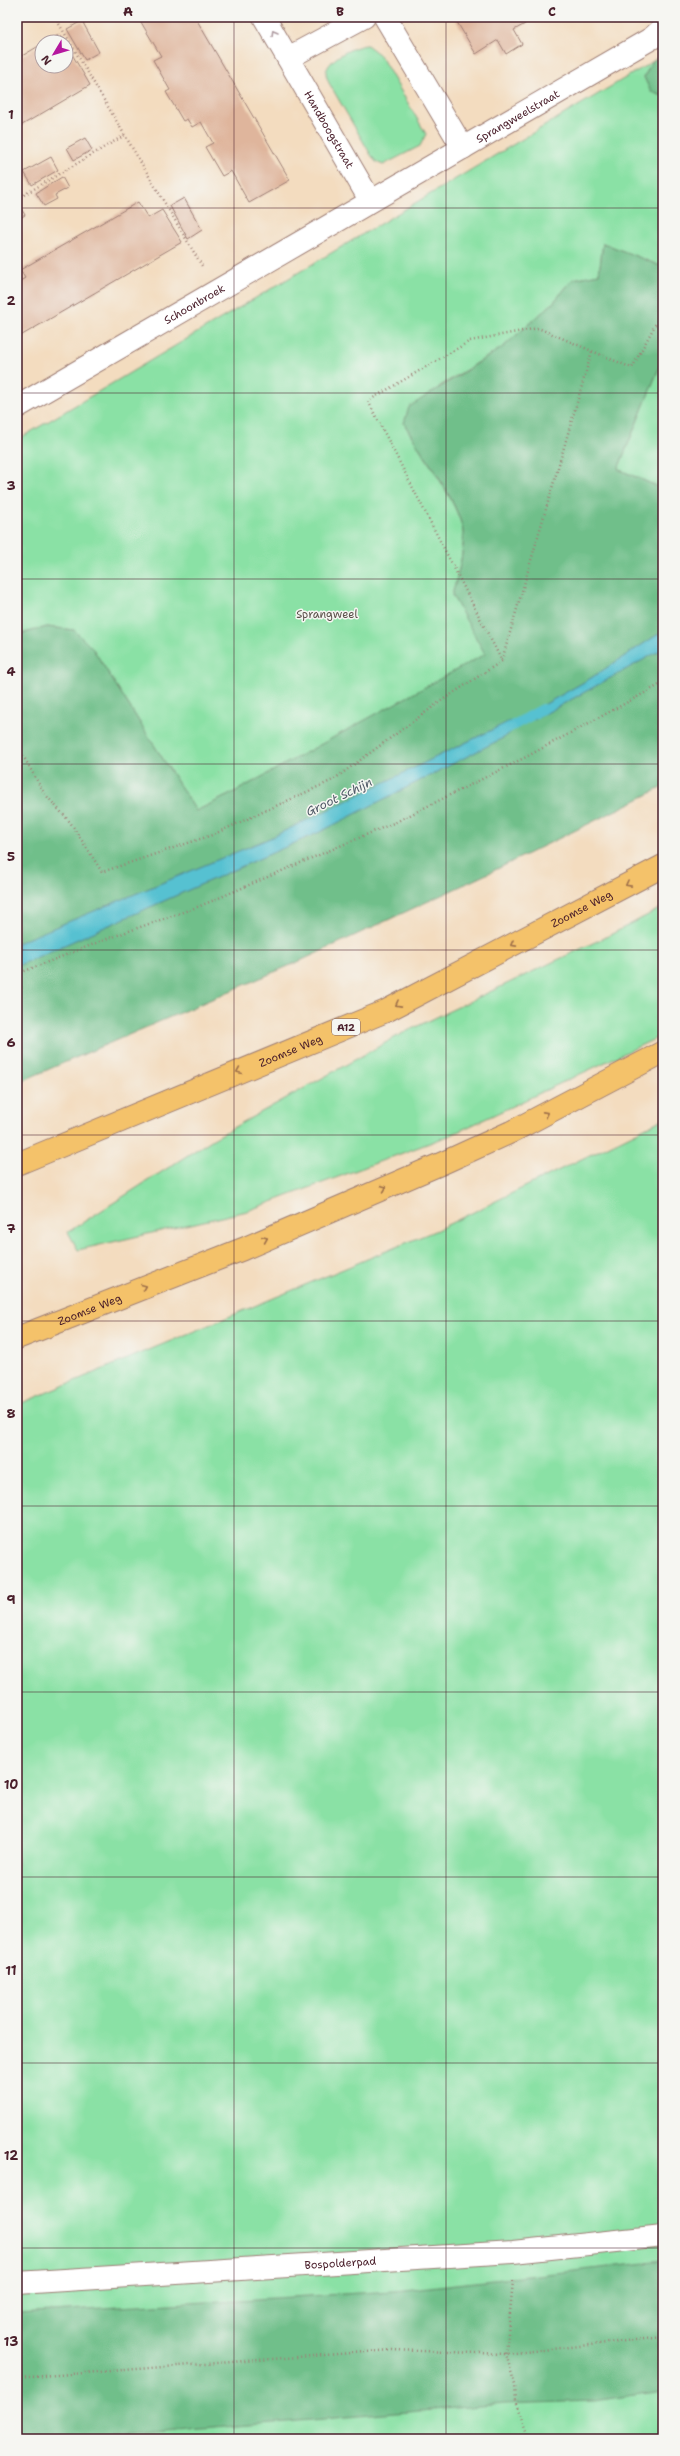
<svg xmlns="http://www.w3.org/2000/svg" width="680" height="2456" viewBox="0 0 680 2456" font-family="'Shantell Sans',sans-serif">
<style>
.green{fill:#8ae1a5;stroke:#6a8068}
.forest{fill:#6fbf8a;stroke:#5c6f5a}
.water{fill:#56c1d1;stroke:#50707e}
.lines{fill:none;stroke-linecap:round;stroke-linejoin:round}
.stream{stroke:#56c1d1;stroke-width:10}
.building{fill:#dfb59c}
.minor-casing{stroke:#9e7e75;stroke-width:24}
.highway-casing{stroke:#9e7e75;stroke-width:24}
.path{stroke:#9e7e75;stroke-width:2.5;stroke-dasharray:1 3;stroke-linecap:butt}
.minor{stroke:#fff;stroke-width:22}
.highway{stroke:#f4c26a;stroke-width:22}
.oneway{stroke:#ae9aa0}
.oneway2{stroke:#9f704a}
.grid{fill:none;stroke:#4a1f2b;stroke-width:1;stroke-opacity:0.55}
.labels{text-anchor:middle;stroke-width:3;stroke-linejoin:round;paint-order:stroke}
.shield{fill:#f6f6f2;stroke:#7e6067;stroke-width:1}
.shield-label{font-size:10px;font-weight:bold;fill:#4a1f2b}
.street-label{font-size:11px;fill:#4a1f2b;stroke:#f6f6f2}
.park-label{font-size:11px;fill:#5a504a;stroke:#f6f6f2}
.water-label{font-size:12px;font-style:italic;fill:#4e5865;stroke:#f6f6f2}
.neatline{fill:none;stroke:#4a1f2b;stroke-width:1.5}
.grid-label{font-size:13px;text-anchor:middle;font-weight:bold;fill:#4a1f2b}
</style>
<rect width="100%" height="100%" fill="#f6f6f2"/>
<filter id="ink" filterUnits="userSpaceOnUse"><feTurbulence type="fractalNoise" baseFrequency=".025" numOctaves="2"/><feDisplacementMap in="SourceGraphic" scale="8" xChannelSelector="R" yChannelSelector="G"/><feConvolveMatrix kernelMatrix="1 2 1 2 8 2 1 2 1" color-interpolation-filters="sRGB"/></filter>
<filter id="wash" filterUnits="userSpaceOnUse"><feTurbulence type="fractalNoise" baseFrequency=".012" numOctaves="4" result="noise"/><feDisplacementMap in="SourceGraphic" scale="16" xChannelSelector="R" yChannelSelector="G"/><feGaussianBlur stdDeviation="0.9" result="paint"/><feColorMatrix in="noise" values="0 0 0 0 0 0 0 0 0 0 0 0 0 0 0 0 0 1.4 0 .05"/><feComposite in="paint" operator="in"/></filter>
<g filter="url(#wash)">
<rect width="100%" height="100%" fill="#f3dcbf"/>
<!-- green -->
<path class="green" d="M367 45 380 55 426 134 420 146 383 165 376 162 371 155 329 83C328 80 326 76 326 73 327 59 354 46 367 45Z
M652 62 644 77 651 92 663 96V267L603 243 599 274 573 279 553 303 503 347 440 386 404 423C422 455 451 491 462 526 467 544 457 578 452 595L486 654 229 795 196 811 93 649 74 630 47 627 17 635V440Z
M663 358V489L618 469Z
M663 907V1035L451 1135 247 1211 78 1250 68 1232 213 1139 403 1033 610 935Z
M663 1119V2439H17V1405L437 1230Z"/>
<!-- forest -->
<path class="forest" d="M663 53V96L651 92 644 77 652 62Z
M603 243 663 267V358L618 469 663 489V787L491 872 300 961 17 1083V635L47 627 74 630 93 649 196 811 229 795 485 654 452 595C457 577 467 546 462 526 452 491 422 455 404 423L409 407 503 347 553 303 573 279 599 274Z
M663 2261V2391L593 2401 504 2404 80 2439H17V2313L394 2291Z"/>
<!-- water -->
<path class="water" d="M663 631V649L534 720 531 715 533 711 591 678Z
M510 721 512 731 505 737 322 831 17 966V943L270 838Z"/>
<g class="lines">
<!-- stream -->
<path class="stream" d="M499 733 543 709"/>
</g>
<g id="blocks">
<!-- building -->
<path class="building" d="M138 17H195L290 180 249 203 231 171 222 176 205 147 213 143 201 122 192 127 187 119 183 121 166 92 170 90 153 60 161 56Z
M454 17H521L525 24 514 30 522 44 506 54 498 40 476 54Z
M82 21 99 52 85 60 67 29Z
M60 34 65 42H46Z
M42 44V66H66V44L90 85 17 128V59Z
M85 138 92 150 74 160 67 148Z
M51 157 58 170 32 185 24 172Z
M62 177 68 188 55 195 57 199 44 206 36 193Z
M184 198 202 230 188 239 170 206Z
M17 202 25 215 17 220Z
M138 202 148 218 162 210 182 242 17 338V283L25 278 20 270Z"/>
</g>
</g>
<g filter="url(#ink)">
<use href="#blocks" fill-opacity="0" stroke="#9e7e75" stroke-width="1"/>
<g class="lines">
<defs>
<g id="minor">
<path id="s1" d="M264 17 370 200"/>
<path d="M385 17 463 148"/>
<path d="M288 58 364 17"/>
<path id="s2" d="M17 407 652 38 663 28"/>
<path id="s3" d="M17 2283 513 2252 663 2236"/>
</g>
<g id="highway">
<path id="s4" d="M17 1164 386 1011 663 866"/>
<path id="s5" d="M17 1338 243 1249 445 1162 511 1132 663 1052"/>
</g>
</defs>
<!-- minor casing -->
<use href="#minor" class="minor-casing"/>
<!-- highway casing -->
<use href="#highway" class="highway-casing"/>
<!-- path -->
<path class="path" d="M55 17 202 266
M17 199 125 135
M502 660 592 351
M17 745 44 793 70 822 102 872 212 835 333 780 441 701 502 661 368 401 470 341 538 328 632 368 663 310
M17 974 112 937 200 906 396 822 526 757 663 683
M513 2281 506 2354 515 2385 516 2401 530 2439
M17 2378 392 2350 506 2354 663 2337"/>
<!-- minor -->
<use href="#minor" class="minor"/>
<!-- highway -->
<use href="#highway" class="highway"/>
</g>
<!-- one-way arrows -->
<defs><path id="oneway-chevron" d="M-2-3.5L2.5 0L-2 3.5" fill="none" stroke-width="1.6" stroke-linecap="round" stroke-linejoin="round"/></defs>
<use class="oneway" href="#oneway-chevron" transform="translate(274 33) rotate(-120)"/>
<g class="oneway2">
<use href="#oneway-chevron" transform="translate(628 884) rotate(152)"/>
<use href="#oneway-chevron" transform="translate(513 944) rotate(152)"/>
<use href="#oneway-chevron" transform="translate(398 1004) rotate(152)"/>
<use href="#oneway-chevron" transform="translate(239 1071) rotate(157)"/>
<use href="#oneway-chevron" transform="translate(546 1114) rotate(-28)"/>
<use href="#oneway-chevron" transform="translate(384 1188) rotate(-23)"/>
<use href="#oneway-chevron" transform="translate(265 1239) rotate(-23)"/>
<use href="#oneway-chevron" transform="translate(144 1287) rotate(-21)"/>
</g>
</g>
<!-- grid -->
<path class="grid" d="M234 17V2439M446 17V2439M17 208H663M17 393H663M17 579H663M17 764H663M17 950H663M17 1135H663M17 1321H663M17 1506H663M17 1692H663M17 1877H663M17 2063H663M17 2248H663"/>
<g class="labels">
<!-- shield labels -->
<rect class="shield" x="332" y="1019" width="28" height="16" rx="3"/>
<g class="shield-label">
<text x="346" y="1031">A12</text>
</g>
<!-- street labels -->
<g class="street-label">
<text dy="4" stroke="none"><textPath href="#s2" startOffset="579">Sprangweelstraat</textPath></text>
<text dy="4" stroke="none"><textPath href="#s1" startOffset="130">Handboogstraat</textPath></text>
<text dy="4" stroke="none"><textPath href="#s2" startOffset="205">Schoonbroek</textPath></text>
<text dy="4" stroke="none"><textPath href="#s4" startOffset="620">Zoomse Weg</textPath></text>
<text dy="4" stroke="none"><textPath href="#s4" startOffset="296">Zoomse Weg</textPath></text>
<text dy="4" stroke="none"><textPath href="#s5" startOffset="78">Zoomse Weg</textPath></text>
<text dy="4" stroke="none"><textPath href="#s3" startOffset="324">Bospolderpad</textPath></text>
</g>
<!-- park labels -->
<g class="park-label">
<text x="327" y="618">Sprangweel</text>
</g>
<!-- water labels -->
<g class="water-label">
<text transform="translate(339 797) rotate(-26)" y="4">Groot Schijn</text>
</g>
</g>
<!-- margin -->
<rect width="680" height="2456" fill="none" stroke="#f6f6f2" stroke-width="44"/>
<!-- north arrow -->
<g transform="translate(54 54) rotate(232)"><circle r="19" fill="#f6f6f2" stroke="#b1a0a2"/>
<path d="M0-3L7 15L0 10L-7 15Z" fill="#b5179e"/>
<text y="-6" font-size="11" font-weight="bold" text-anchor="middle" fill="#4a1f2b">N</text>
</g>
<rect x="22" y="22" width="636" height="2412" class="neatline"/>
<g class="grid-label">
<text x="128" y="16">A</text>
<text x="340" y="16">B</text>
<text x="552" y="16">C</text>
<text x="11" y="119">1</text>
<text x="11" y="305">2</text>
<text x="11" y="490">3</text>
<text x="11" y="676">4</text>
<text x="11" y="861">5</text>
<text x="11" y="1047">6</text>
<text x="11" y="1233">7</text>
<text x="11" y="1418">8</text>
<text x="11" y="1604">9</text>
<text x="11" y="1789">10</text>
<text x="11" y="1975">11</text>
<text x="11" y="2160">12</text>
<text x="11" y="2346">13</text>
</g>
</svg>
